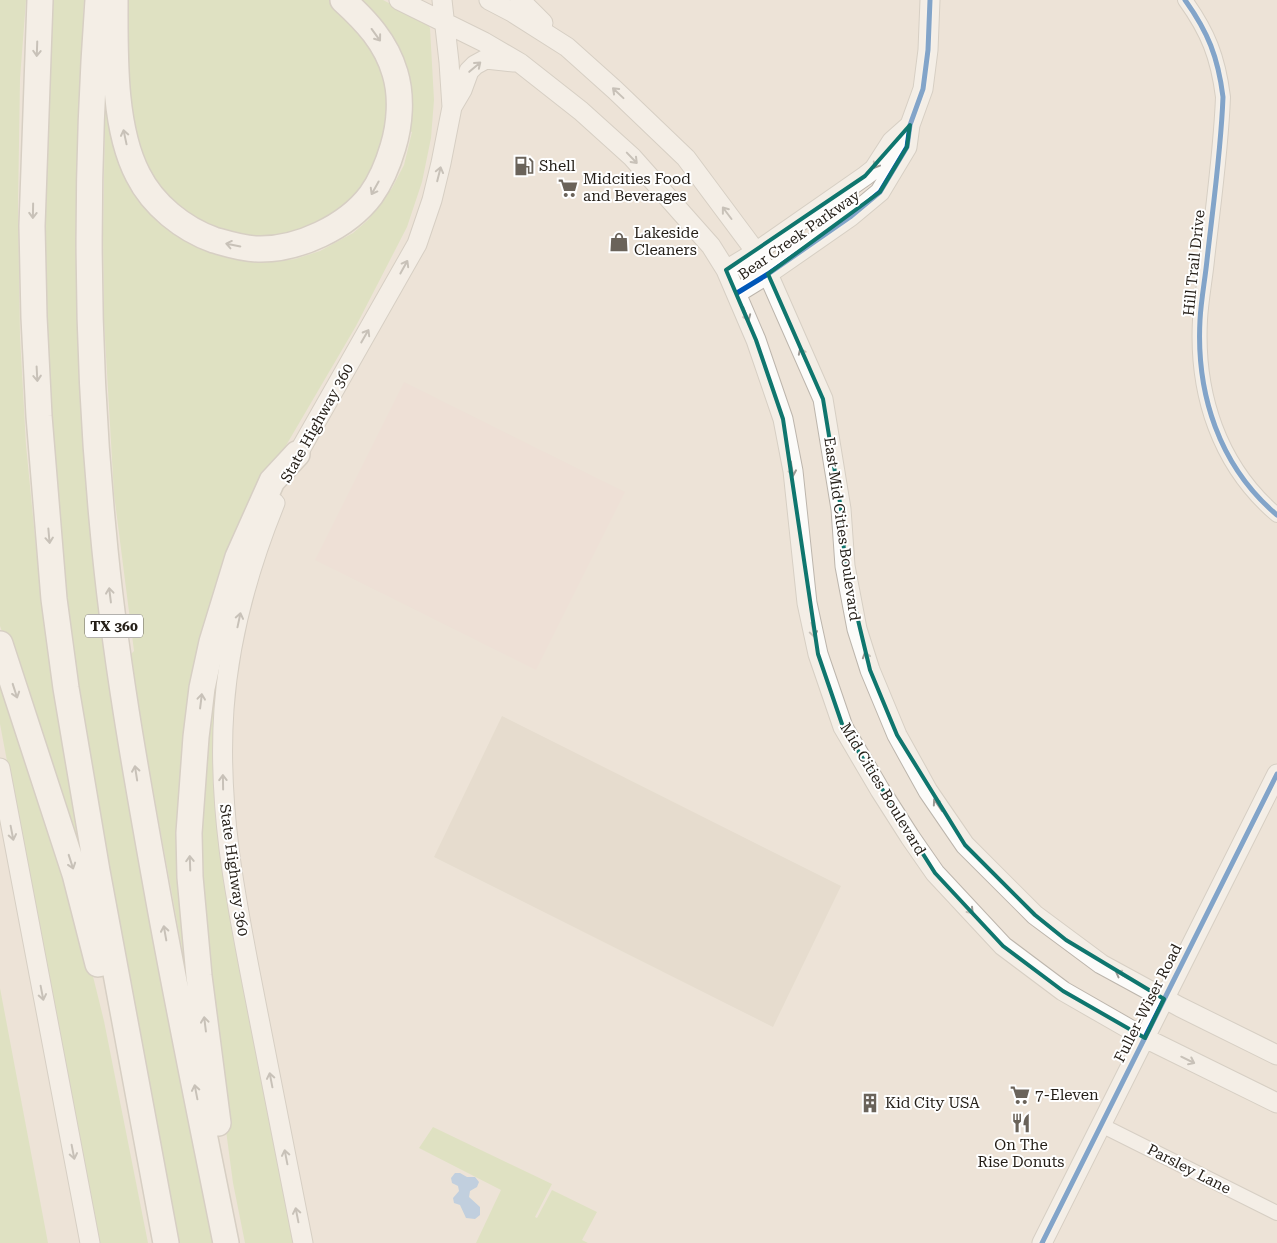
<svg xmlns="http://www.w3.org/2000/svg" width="1277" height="1243" viewBox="0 0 1277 1243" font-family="'Roboto Serif',serif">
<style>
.commercial{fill:#ddd3c3}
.industrial{fill:#efdbd6}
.green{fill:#cedea9}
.water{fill:#8cb6e6}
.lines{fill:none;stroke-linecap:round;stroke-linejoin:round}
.street-casing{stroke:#bcb5ac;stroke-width:16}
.secondary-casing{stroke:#bcb5ac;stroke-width:21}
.highway-casing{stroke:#bcb5ac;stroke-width:28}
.street{stroke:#fcfbf9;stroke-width:14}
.secondary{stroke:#fcfbf9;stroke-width:19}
.highway{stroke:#fcfbf9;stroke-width:25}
.cycleway-casing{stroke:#fff;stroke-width:8}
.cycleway{stroke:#0057b8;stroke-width:5}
.oneway{stroke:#9b9893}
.marked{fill:none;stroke:#0f766e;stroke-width:4;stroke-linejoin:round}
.labels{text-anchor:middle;stroke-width:4;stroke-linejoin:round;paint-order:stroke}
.shield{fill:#fff;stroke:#66625d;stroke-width:1}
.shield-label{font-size:14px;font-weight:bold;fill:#241e17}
.poi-label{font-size:15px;fill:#241e17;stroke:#fff;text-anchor:start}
.street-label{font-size:15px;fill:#241e17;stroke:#fff}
</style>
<rect width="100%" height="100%" fill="#ede3d7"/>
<!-- commercial -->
<path class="commercial" d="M502 716 841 886 773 1027 434 857Z"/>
<!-- industrial -->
<path class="industrial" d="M404 382 625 492 536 670 315 560Z"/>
<!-- green -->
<path class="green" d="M0 0H26L20 79 18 207 20 336 26 445 38 568 55 702 85 874 0 626Z
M53 0H84L78 142 79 283 86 434 214 1243H177L125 969 74 676 51 449 42 254Z
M124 0H331L362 29 388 81 392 116 376 174 336 218 280 240 219 234 162 195 146 169 134 134 128 96Z
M353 0H383L427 23 430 28 434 100 431 138 422 182 407 227 356 326 274 466 200 668 187 976 146 752 131 654 134 651 114 494 104 321 103 234 106 61 128 170 241 255 246 262H271L295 259 320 251 353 233 368 220 392 188 404 165 412 132 406 131Z
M230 627 218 713 294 1243H245L233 1183 223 1108 197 871 214 666Z
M0 666 73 895 104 1021 148 1243H98L0 724Z
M0 988 48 1243H0Z
M433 1127 552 1184 535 1217 537 1218 552 1190 597 1212 582 1240 588 1243H476L501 1190 419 1148Z"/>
<!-- water -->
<path class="water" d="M455 1173H460L467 1177H475L479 1182 477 1187 470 1191 469 1197 480 1207V1215L475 1219 466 1218 460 1205 454 1203 453 1198 459 1191 458 1186 452 1183 451 1178Z"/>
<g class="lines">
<defs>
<path id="street" d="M1185 0C1208 32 1218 57 1223 97 1221 151 1213 206 1207 260 1205 280 1201 300 1200 320 1196 394 1219 466 1277 515
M1101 1125 1277 1213"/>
<path id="secondary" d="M399 0 484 42 520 63 581 111 632 157 711 246 726 270 756 340 783 419 793 471 807 603 818 654 843 727 880 790 910 837 935 873 1003 946 1063 991 1145 1038 1277 1103
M489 0 512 12 567 47 615 90 686 158 756 252 768 274 823 399 841 509 845 566 857 629 870 670 897 735 928 791 965 845 1035 915 1101 964 1180 1007 1277 1055
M520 0 543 23
M452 107 462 90 469 71 475 65 486 59 514 62
M726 270 756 252 865 176 874 169 892 141 910 125
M737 293 768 274 850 217 880 192 907 147 910 125 923 89 928 50 930 0
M292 464 417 244 432 200 441 163 452 107 449 62 442 0
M275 503C249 567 229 640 224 709 217 808 236 901 255 998 271 1079 287 1161 303 1243
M0 768 90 1243
M1042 1243 1277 774"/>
<path id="highway" d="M40 0 32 226 34 317 39 416 54 599 66 688 97 871 166 1243
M98 0C85 176 86 353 103 529 114 652 136 774 158 896 179 1012 203 1128 226 1243
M115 0C115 54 113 127 138 175 153 205 183 229 214 240 228 244 243 249 258 249 298 250 347 227 371 195 381 181 388 164 393 147 400 124 402 96 395 73 386 42 366 21 343 0
M0 644 75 874 98 964
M218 1123 199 976 190 877 189 833 196 737 202 688 212 642 238 557 272 481 297 454"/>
</defs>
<!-- street casing -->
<use href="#street" class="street-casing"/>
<!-- secondary casing -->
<use href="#secondary" class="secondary-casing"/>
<!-- highway casing -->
<use href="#highway" class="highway-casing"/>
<!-- street -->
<use href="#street" class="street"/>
<!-- secondary -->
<use href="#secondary" class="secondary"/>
<!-- highway -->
<use href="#highway" class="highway"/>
<defs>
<path id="cycleway" d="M1185 0C1208 32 1218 57 1223 97 1221 151 1213 206 1207 260 1205 280 1201 300 1200 320 1196 394 1219 466 1277 515
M737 293 768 274 850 217 880 192 907 147 910 125 923 89 928 50 930 0
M1042 1243 1277 774"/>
</defs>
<!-- cycleway casing -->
<use href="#cycleway" class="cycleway-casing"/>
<!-- cycleway -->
<use href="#cycleway" class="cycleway"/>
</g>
<!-- one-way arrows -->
<defs><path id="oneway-shaft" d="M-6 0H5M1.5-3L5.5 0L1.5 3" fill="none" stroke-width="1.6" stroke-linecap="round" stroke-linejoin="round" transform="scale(1.25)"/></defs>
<g class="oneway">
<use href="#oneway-shaft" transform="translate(376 35) rotate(54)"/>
<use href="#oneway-shaft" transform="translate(37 49) rotate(92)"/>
<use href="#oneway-shaft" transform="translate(475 67) rotate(-40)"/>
<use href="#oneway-shaft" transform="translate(618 93) rotate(-137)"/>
<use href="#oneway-shaft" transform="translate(125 137) rotate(-102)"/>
<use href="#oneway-shaft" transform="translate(632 158) rotate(46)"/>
<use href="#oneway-shaft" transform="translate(878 162) rotate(124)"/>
<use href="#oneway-shaft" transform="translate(439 174) rotate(-76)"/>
<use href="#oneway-shaft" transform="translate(375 188) rotate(119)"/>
<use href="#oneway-shaft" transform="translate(33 211) rotate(91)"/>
<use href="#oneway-shaft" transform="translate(727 213) rotate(-127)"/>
<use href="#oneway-shaft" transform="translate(233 245) rotate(-169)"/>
<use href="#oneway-shaft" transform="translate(404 267) rotate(-61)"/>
<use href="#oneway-shaft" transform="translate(746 314) rotate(68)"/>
<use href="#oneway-shaft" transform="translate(365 336) rotate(-60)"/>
<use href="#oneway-shaft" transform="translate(803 355) rotate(-114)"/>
<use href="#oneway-shaft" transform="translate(37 374) rotate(87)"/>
<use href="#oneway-shaft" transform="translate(792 469) rotate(81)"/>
<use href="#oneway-shaft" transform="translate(49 536) rotate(85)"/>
<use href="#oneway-shaft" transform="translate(110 595) rotate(-97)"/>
<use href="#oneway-shaft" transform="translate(239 620) rotate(-78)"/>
<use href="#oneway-shaft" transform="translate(813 630) rotate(78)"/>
<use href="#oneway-shaft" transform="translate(867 659) rotate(-107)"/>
<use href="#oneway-shaft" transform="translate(15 691) rotate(72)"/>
<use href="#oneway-shaft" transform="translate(201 701) rotate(-83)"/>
<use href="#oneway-shaft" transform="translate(136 773) rotate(-99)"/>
<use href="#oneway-shaft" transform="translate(223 782) rotate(-91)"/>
<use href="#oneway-shaft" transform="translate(938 805) rotate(-124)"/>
<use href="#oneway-shaft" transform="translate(12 833) rotate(79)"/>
<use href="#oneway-shaft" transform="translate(71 862) rotate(72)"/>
<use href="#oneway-shaft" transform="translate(190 863) rotate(-92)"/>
<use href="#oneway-shaft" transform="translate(968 908) rotate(47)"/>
<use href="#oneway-shaft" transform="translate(165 933) rotate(-100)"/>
<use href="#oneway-shaft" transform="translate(1122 975) rotate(-151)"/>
<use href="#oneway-shaft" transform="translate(42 993) rotate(79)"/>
<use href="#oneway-shaft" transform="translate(205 1024) rotate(-97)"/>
<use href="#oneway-shaft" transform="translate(1188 1060) rotate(26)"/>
<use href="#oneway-shaft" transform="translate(271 1080) rotate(-101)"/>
<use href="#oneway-shaft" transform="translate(196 1092) rotate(-101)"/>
<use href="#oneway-shaft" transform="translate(73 1152) rotate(79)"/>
<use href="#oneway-shaft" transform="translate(286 1157) rotate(-101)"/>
<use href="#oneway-shaft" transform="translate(297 1215) rotate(-101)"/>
</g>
<!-- marked area -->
<path d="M0 0H1277V1243H0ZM910 125 907 147 880 192 768 274 823 399 841 509 845 566 870 670 897 735 965 845 1035 915 1066 940 1164 999 1145 1038 1063 991 1003 946 935 873 843 727 818 654 783 419 756 340 726 270 865 176Z" fill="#ede3d7" fill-opacity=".55" fill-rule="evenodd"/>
<path class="marked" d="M910 125 907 147 880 192 768 274 823 399 841 509 845 566 870 670 897 735 965 845 1035 915 1066 940 1164 999 1145 1038 1063 991 1003 946 935 873 843 727 818 654 783 419 756 340 726 270 865 176Z"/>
<!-- icons -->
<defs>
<symbol id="fuel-bare" viewBox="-9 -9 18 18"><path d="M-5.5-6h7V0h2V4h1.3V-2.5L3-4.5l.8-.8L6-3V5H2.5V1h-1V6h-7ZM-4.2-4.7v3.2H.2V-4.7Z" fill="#6a635a" stroke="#fff" stroke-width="2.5" paint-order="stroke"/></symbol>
<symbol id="supermarket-bare" viewBox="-9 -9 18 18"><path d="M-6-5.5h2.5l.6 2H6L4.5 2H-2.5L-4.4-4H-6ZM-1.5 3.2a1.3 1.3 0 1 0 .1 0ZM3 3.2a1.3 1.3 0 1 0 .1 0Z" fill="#6a635a" stroke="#fff" stroke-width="2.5" paint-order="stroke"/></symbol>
<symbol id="shop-bare" viewBox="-9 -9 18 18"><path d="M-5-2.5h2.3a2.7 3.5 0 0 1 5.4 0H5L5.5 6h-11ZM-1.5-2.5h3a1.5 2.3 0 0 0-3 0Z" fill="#6a635a" stroke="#fff" stroke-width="2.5" paint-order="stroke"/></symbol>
<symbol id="building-bare" viewBox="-9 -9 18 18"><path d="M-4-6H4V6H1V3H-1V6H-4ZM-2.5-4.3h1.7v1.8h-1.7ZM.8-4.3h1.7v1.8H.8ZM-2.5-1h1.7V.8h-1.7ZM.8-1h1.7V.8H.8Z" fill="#6a635a" stroke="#fff" stroke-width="2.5" paint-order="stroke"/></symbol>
<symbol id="restaurant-bare" viewBox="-9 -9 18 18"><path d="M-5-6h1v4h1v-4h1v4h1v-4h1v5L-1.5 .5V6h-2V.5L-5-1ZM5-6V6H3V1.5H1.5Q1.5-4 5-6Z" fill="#6a635a" stroke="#fff" stroke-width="2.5" paint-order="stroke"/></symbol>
</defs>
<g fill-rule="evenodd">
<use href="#fuel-bare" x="510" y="152" width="28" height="28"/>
<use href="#supermarket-bare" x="554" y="174" width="28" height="28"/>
<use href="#shop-bare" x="605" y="228" width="28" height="28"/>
<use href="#supermarket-bare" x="1006" y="1081" width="28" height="28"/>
<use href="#building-bare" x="856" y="1089" width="28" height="28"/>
<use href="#restaurant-bare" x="1007" y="1109" width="28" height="28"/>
</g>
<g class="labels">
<!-- shield labels -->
<rect class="shield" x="85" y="614.5" width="58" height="23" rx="4"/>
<g class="shield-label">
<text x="114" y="631">TX 360</text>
</g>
<!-- poi labels -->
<g class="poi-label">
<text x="539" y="171">Shell</text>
<text x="583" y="184">Midcities Food<tspan x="583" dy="17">and Beverages</tspan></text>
<text x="634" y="238">Lakeside<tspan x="634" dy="17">Cleaners</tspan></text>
<text x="1035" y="1100">7-Eleven</text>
<text x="885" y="1108">Kid City USA</text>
<text x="1021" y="1150" text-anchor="middle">On The<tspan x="1021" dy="17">Rise Donuts</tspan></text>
</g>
<!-- street labels -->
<g class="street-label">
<text transform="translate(799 235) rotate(-35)" y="5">Bear Creek Parkway</text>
<text transform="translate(1194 263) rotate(-84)" y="5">Hill Trail Drive</text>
<text transform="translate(317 423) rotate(-61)" y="5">State Highway 360</text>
<text transform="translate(842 529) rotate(82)" y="5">East Mid Cities Boulevard</text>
<text transform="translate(883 789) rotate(59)" y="5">Mid Cities Boulevard</text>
<text transform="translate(234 870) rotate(82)" y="5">State Highway 360</text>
<text transform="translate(1148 1003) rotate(-63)" y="5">Fuller-Wiser Road</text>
<text transform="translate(1189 1169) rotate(27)" y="5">Parsley Lane</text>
</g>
</g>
</svg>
